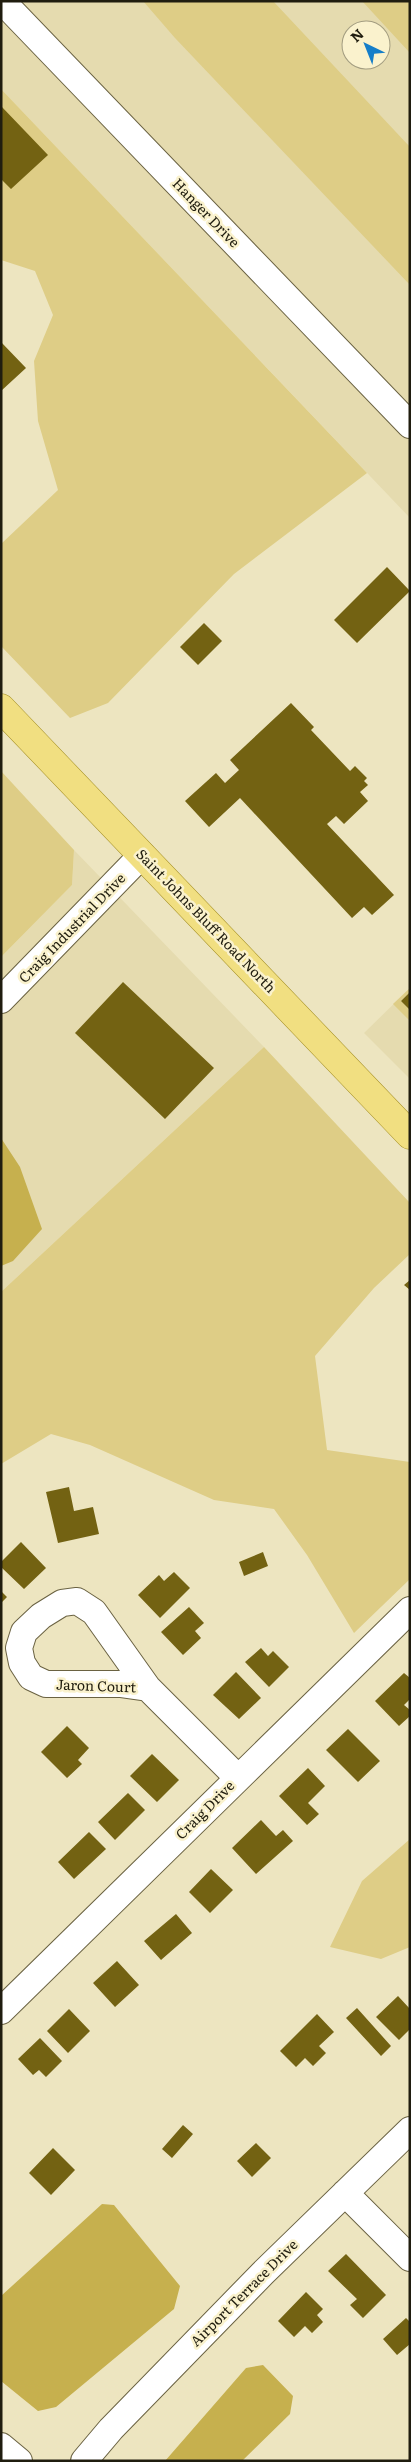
<svg xmlns="http://www.w3.org/2000/svg" width="411" height="2462" viewBox="0 0 411 2462" font-family="Literata,serif">
<style>
.built{fill:#e5dbaf;fill-rule:evenodd}
.green{fill:#decd86}
.water{fill:#c6b04e}
.building{fill:#736212}
.lines{fill:none;stroke-linecap:round;stroke-linejoin:round}
.minor-casing{stroke:#6a6242;stroke-width:28}
.major-casing{stroke:#a28d22;stroke-width:29}
.minor{stroke:#fff;stroke-width:26}
.major{stroke:#f1df81;stroke-width:28}
.labels{text-anchor:middle;stroke-width:5;stroke-linejoin:round;paint-order:stroke}
.street-label{font-size:14px;fill:#201d0f;stroke:#faf2cd}
</style>
<rect width="100%" height="100%" fill="#ede5c0"/>
<!-- built -->
<path class="built" d="M1 1H410V518L1 89ZM351 30H381V60H351Z
M74 850 264 1047 1 1292V957L72 885Z
M410 988V1079L364 1033Z"/>
<!-- green -->
<path class="green" d="M143 1H273L410 147V285L175 38Z
M362 1H410V53Z
M1 89 367 473 234 574 108 703 70 718 1 646V544L58 490 38 421 34 361 53 315 35 271 1 260Z
M1 771 74 850 72 885 1 957Z
M410 988V992L401 1001 410 1010V1021L393 1004Z
M264 1047 410 1203V1254L374 1288 315 1356 327 1450 410 1462V1579L354 1633 307 1555 274 1509 214 1500 90 1445 51 1434 1 1464V1292Z
M410 1839V1947L381 1959 330 1947 362 1881Z"/>
<!-- water -->
<path class="water" d="M1 1138 20 1167 42 1229 13 1261 1 1266Z
M102 2204 114 2205 180 2286 174 2309 56 2407 38 2411 1 2381V2296Z
M263 2365 293 2396 290 2414 242 2461H165L246 2368Z"/>
<!-- building -->
<path class="building" d="M1 106 48 155 11 189 1 179Z
M1 342 26 368 1 391Z
M387 567 410 591 357 643 334 620Z
M204 623 222 641 198 665 180 647Z
M291 703 314 727 311 730 350 771 355 766 367 778 364 781 368 785 360 792 368 801 344 824 336 816 327 824 394 895 372 915 364 907 352 918 240 798 209 827 185 801 216 773 225 783 239 770 230 760Z
M123 982 214 1068 165 1119 75 1033Z
M410 992V1010L401 1001Z
M410 1280V1290L404 1285Z
M69 1487 74 1511 93 1507 99 1534 58 1543 46 1492Z
M21 1542 46 1568 24 1589 1 1567V1562Z
M263 1552 268 1566 244 1576 239 1562Z
M174 1572 190 1588 160 1618 138 1595 159 1575 164 1581Z
M1 1591 7 1597 1 1603Z
M189 1607 204 1623 195 1631 201 1638 183 1655 161 1632Z
M261 1648 268 1656 273 1651 289 1667 269 1687 245 1662Z
M236 1672 261 1698 239 1719 213 1695Z
M404 1673 410 1678V1699L404 1705 410 1710V1716L399 1726 375 1701Z
M67 1726 89 1748 78 1760 82 1764 67 1778 41 1752Z
M348 1729 380 1761 358 1782 326 1750Z
M152 1754 179 1780 157 1802 130 1776Z
M308 1768 325 1786 308 1803 319 1814 307 1825 279 1796Z
M128 1793 145 1810 115 1840 98 1822Z
M261 1820 276 1836 283 1830 293 1841 256 1874 232 1848Z
M89 1832 106 1849 74 1879 58 1862Z
M211 1869 233 1890 210 1913 189 1892Z
M176 1914 192 1933 161 1960 144 1941Z
M117 1961 139 1985 115 2007 93 1983Z
M398 1996 410 2009V2029L399 2040 376 2017Z
M357 2008 391 2046 381 2056 346 2018Z
M69 2009 90 2031 68 2053 47 2031Z
M317 2014 334 2032 319 2046 326 2053 313 2066 305 2058 296 2067 280 2051Z
M40 2038 62 2061 46 2077 39 2070 33 2075 18 2059Z
M183 2125 193 2134 172 2158 162 2149Z
M256 2143 271 2158 252 2177 237 2161Z
M53 2148 75 2170 51 2195 29 2173Z
M346 2254 386 2295 363 2318 350 2305 357 2299 328 2271Z
M306 2292 323 2309 317 2315 323 2322 312 2333 305 2326 294 2337 278 2321Z
M406 2318 410 2322V2344L397 2355 383 2339Z"/>
<g class="lines">
<defs>
<path id="minor" d="M2 1 410 425
M1 1000 142 855
M148 1688 120 1684H46L31 1677 22 1663 19 1648 24 1632 41 1616 62 1603 77 1601 94 1612 148 1688 238 1778
M1 2011 410 1610
M345 2193 410 2258
M1 2446 19 2461
M84 2461 111 2429 263 2273 410 2130"/>
<path id="major" d="M1 708 410 1135"/>
</defs>
<!-- minor casing -->
<use href="#minor" class="minor-casing"/>
<!-- major casing -->
<use href="#major" class="major-casing"/>
<!-- minor -->
<use href="#minor" class="minor"/>
<!-- major -->
<use href="#major" class="major"/>
</g>
<g class="labels">
<!-- street labels -->
<g class="street-label">
<text transform="translate(206 213) rotate(46)" y="5">Hanger Drive</text>
<text transform="translate(206 921) rotate(46)" y="5">Saint Johns Bluff Road North</text>
<text transform="translate(72 928) rotate(-46)" y="5">Craig Industrial Drive</text>
<text transform="translate(96 1686) rotate(2)" y="5">Jaron Court</text>
<text transform="translate(205 1810) rotate(-45)" y="5">Craig Drive</text>
<text transform="translate(244 2293) rotate(-45)" y="5">Airport Terrace Drive</text>
</g>
</g>
<!-- border -->
<rect width="411" height="2462" fill="none" stroke="#201d0f" stroke-width="5"/>
<!-- north arrow -->
<g transform="translate(366 45) rotate(317)"><circle r="24" fill="#faf2cd" stroke="#a39d81"/>
<path d="M0-4L9 19L0 12L-9 19Z" fill="#157ec9"/>
<text y="-8" font-size="14" font-weight="bold" text-anchor="middle" fill="#201d0f">N</text>
</g>
</svg>
